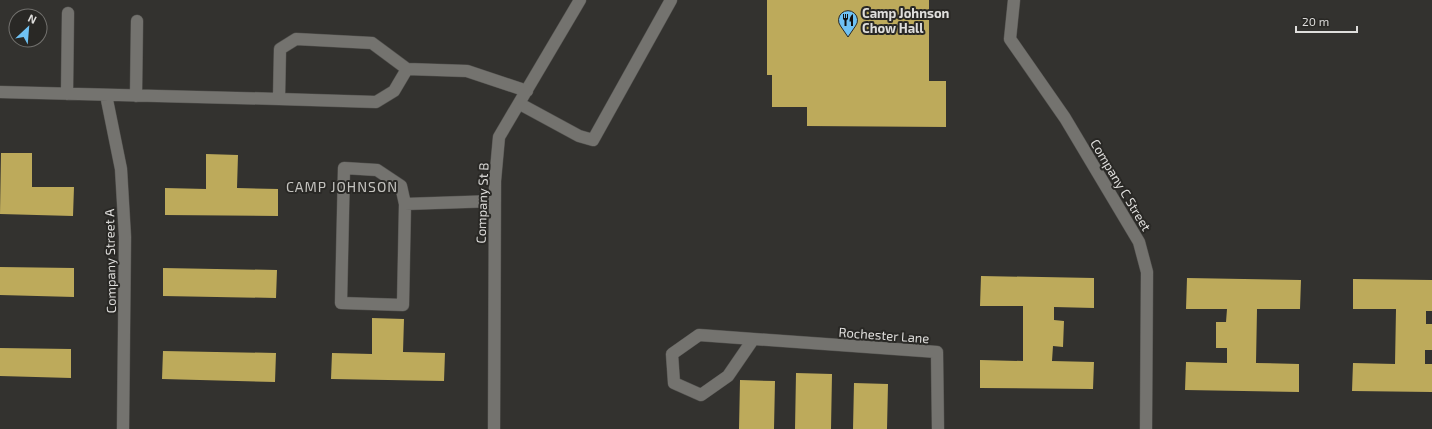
<svg xmlns="http://www.w3.org/2000/svg" width="1432" height="429" viewBox="0 0 1432 429" font-family="'Exo 2',sans-serif">
<style>
.building{fill:#bdaa5b}
.lines{fill:none;stroke-linecap:round;stroke-linejoin:round}
.minor-casing{stroke:#52514e;stroke-width:13}
.minor{stroke:#74736f;stroke-width:12}
.labels{text-anchor:middle;stroke-width:4;stroke-linejoin:round;paint-order:stroke}
.poi-label{font-size:13px;font-weight:bold;fill:#dfdedc;stroke:#292825;text-anchor:start}
.street-label{font-size:13px;fill:#dfdedc;stroke:#292825}
.neighbourhood-label{font-size:14px;letter-spacing:1px;fill:#c4c3bf;stroke:#292825}
</style>
<rect width="100%" height="100%" fill="#33322f"/>
<!-- building -->
<path class="building" d="M767 0H929V81H946V127L807 126V107H772V75H767Z
M1 153H32V187H74L73 216 0 214Z
M206 154 238 155 237 188 278 189V216L165 215V188L206 189Z
M0 267 74 268V297L0 295Z
M163 268 277 270 276 298 163 296Z
M981 276 1094 278V308L1054 307V320L1064 321 1063 347 1053 346 1052 361 1094 362 1093 389 980 388V360L1023 361V306H980Z
M1187 278 1301 280 1300 309H1257L1256 363 1299 364V392L1185 390 1186 362 1227 363V348H1216V322H1226L1227 309H1186Z
M1353 279 1432 280V311H1426V324H1432V350H1425V364H1432V392L1352 391 1353 363 1395 364 1396 309H1353Z
M372 318 404 319 403 352 445 353 444 381 331 379 332 353 372 354Z
M0 348 71 349V378L0 376Z
M163 351 276 353 275 382 162 379Z
M796 373 832 374 831 429H795Z
M740 380 775 381 774 429H739Z
M854 383 888 384 887 429H853Z"/>
<g class="lines">
<defs>
<path id="minor" d="M1014 0 1010 39 1065 118 1139 242 1147 272 1146 429
M407 69 394 91 376 102 279 99 280 49 296 39 372 43 407 69 467 71 527 91
M0 92 279 99
M67 94 68 13
M106 95 121 169 125 237 123 429
M136 96 137 21
M520 104 579 136 593 140 671 0
M344 168 377 170 401 186 405 204 403 305 341 303Z
M405 204 495 201
M752 341 728 376 701 395 674 383 672 354 699 335 937 352 938 429
M494 429 495 181 499 137 580 0"/>
</defs>
<!-- minor casing -->
<use href="#minor" class="minor-casing"/>
<!-- minor -->
<use href="#minor" class="minor"/>
</g>
<!-- icons -->
<defs>
<symbol id="restaurant-pin" viewBox="-11 -11 22 30"><path d="M0 17L-7.5 6A9.5 9.5 0 1 1 7.5 6Z" fill="#6fc2f4" stroke="#292825"/><path d="M-5-6h1v4h1v-4h1v4h1v-4h1v5L-1.5 .5V6h-2V.5L-5-1ZM5-6V6H3V1.5H1.5Q1.5-4 5-6Z" fill="#111"/></symbol>
</defs>
<g fill-rule="evenodd">
<use href="#restaurant-pin" x="837" y="9" width="22" height="30"/>
</g>
<g class="labels">
<!-- poi labels -->
<g class="poi-label">
<text x="862" y="18">Camp Johnson<tspan x="862" dy="15">Chow Hall</tspan></text>
</g>
<!-- street labels -->
<g class="street-label">
<text transform="translate(1121 185) rotate(59)" y="5">Company C Street</text>
<text transform="translate(482 203) rotate(-88)" y="5">Company St B</text>
<text transform="translate(110 261) rotate(-91)" y="5">Company Street A</text>
<text transform="translate(884 335) rotate(4)" y="5">Rochester Lane</text>
</g>
<!-- neighbourhood labels -->
<g class="neighbourhood-label">
<text x="342" y="192">CAMP JOHNSON</text>
</g>
</g>
<!-- north arrow -->
<g transform="translate(28 28) rotate(26)"><circle r="19" fill="#292825" stroke="#72716e"/>
<path d="M0-3L7 15L0 10L-7 15Z" fill="#6fc2f4"/>
<text y="-6" font-size="11" font-weight="bold" text-anchor="middle" fill="#dfdedc">N</text>
</g>
<!-- scale -->
<path d="M1296 26v6h61v-6" fill="none" stroke="#dfdedc" stroke-width="2"/>
<text x="1302" y="26" font-size="12" fill="#dfdedc" stroke="#292825" stroke-width="3" paint-order="stroke">20 m</text>
</svg>
